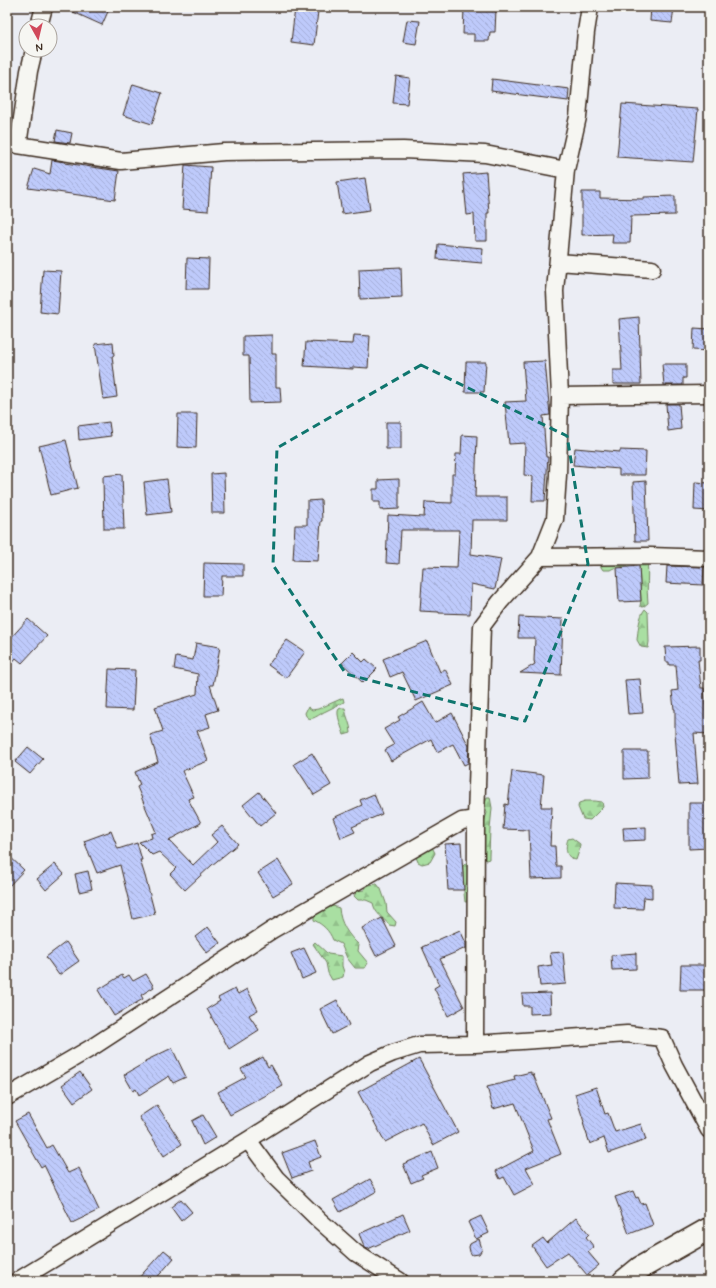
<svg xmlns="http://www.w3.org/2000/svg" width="716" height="1288" viewBox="0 0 716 1288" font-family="Mynerve,sans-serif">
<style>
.forest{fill:url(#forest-firs);stroke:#728460}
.building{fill:url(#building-back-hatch);stroke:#3b2a1e}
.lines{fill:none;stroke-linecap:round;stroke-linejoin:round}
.minor-casing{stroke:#3b2a1e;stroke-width:19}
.secondary-casing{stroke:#3b2a1e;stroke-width:25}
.minor{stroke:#f6f6f2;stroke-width:16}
.secondary{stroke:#f6f6f2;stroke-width:22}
.marked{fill:none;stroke:#0f766e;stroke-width:3;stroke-dasharray:8 5;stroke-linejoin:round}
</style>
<defs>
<pattern id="forest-firs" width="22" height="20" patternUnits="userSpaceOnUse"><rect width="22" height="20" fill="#a9dfa2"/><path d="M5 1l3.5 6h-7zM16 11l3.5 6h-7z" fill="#92c08b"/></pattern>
<pattern id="building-back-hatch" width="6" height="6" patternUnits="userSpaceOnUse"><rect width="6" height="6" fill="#becafb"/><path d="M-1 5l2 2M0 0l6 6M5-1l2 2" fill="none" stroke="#a4aed7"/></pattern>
</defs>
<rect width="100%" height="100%" fill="#ebedf4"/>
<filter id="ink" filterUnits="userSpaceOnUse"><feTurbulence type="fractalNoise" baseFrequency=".025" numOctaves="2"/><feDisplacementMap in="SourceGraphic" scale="8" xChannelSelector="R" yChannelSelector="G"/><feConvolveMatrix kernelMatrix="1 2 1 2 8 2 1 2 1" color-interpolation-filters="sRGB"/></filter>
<g filter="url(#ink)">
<!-- forest -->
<path class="forest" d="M647 559C649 574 646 589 648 603L643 607 640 606 641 601 639 566C630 567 617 565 610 570H603L601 567 600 563Z
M645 609 648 612 649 642 648 648 641 647 637 640C638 631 639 616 645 609Z
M343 698 344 702C338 705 332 708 326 711 319 714 308 725 305 713L308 707 312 710 318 709Z
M345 708C346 717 351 724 351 733L344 735C343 730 335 713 339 709 340 708 343 708 345 708Z
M487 797H490L492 808 490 829 489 856V859L486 860 483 857 484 822 487 813 486 809 484 806Z
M585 801H595L602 802 603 807 590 820 583 819 578 807 579 803Z
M572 838 580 844 579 851 576 860C565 858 565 847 568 839Z
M429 847H432L435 853 430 862 422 864 418 862 416 857 419 853Z
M468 861H471L470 901 465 902 464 893 463 866Z
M377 884 381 889 386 903 387 912 396 922 395 926 389 925C383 917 375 914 373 903L366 900H358L354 896 357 891 364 890 368 885Z
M333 906 339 908C340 923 348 935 359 945L358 951 368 963 365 968H355L347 958 341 944 333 940C329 930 323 925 314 920V914L321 910Z
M315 942 328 954 342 956V966L344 972 343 977 332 980 328 973 326 963 313 944Z"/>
<!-- building -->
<path class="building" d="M62 7H110L102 25Z
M651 7H674L672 23 650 21Z
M295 8 318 11 314 45 291 42Z
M464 8 496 9 495 32H490L489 41H474V34H463Z
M407 20 420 21 416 44 403 42Z
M396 76 410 78 407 104 393 103Z
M492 79 569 89 568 101 491 91Z
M133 84 162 93 152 124 123 115Z
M622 104 698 109 693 162 617 157Z
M57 130 72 133 70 143 55 141Z
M52 160 65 162V163L119 171 115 200 28 188 34 169 50 174Z
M185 165 211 167 208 211 182 209Z
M486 172 489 213H487V241H475L474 214 467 215 463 174Z
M365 178 370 210 342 214 337 182Z
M582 192H600V198L644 199V197L675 196V215L631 216 630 243H612L613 234 582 235Z
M438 244 483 248 482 263 437 259Z
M187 258 209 259 208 289H186Z
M401 267 402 297 360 299 359 269Z
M43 270 61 271 58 314 40 312Z
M639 317 641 384H613V370H622L619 319Z
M694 328 709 329V351L693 350Z
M272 335V354H276V387H280L281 402 250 403 249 356H243V336Z
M354 335 370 336 368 368 353 367V369L304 366 306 342 353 344Z
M113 342 114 356H112L117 397 103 399 95 344Z
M545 361 550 415 543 416 546 457H548L545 501H532L533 476 524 475 525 443 509 444 505 402 526 401 523 362Z
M466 362H486L484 392H465Z
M662 364H686V378H683V385H664Z
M666 404H679L681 429 668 431Z
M178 414H197L196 448 177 447Z
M109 422 111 436 79 440 78 426Z
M386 422H401V449H386Z
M462 435 477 436 475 497H507V520H472L471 554 501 559 495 589 471 584 470 614 439 613V612L420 611 423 567 457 568 459 530H401L399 564 386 563 388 515 424 517 425 502 452 503V474H455L456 454H461Z
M66 440 78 488 51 495 39 446Z
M575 448 620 452V450L646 451 645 475H619V469L573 465Z
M224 473 225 513H212L211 474Z
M122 474 124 529H104L103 476Z
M167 479 171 512 147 515 144 482Z
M399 479V509L380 510V502H373V489H378V480Z
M646 481 648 541H635L633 482Z
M695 482 709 483V511L694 510Z
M321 500 322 521H321L318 561 293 560 295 525H307V501Z
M204 563 243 564V576H222L221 596H203Z
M639 566 641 601 619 602 617 568Z
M667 566 704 567 703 585 666 583Z
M519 617 563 619 561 675 520 673 535 664 534 661 535 638H518Z
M28 619 47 636 22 663 16 658 7 669V642Z
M287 640 305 652 286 678 268 665Z
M427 641 440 672 445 669 453 685 416 701 402 672 390 677 383 659Z
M196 643 220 647 213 685H210L218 710 206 714 210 727 197 731 208 761 182 771 194 797 188 799 201 823 169 840 193 865 217 842 211 835 222 826 238 844 212 865 185 890 170 874 176 868 159 852 152 855 139 842 152 838 151 834 156 832 137 787 140 785 135 772 158 762 150 735 163 731 155 707 197 694 198 674 174 669 176 657 193 660Z
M700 646V660H698L701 688H704L708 734 694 733 698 784 679 785 675 733V709H674L672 691 678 690 676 665H669V662H666L665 647Z
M353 652 363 662 366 659 377 669 363 683 342 663Z
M109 669 135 670 133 710 107 709Z
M640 679 643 713 628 714 625 680Z
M423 702 435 723 452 713 469 746 468 763 464 765 453 744 437 752 431 739 391 761 385 750 394 745 384 729 400 720 398 717Z
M28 747 43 759 30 774 15 762Z
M624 751H648V778L624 779Z
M312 753 331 785 314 795 294 764Z
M512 771 544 775 541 807H552L550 846H555L556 866H561V878L531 879 529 830 503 829 505 804 508 805Z
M259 792 276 813 260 826 243 805Z
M374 794 382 814 352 827 355 832 341 838 333 818 362 805 360 800Z
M689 803H709V848L689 849Z
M646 827V840L624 841 623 828Z
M111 831 118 849 137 843 142 860H140L145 876 155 914 133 919 120 865 97 873 84 841Z
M461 843 464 890H448L445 844Z
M7 854 24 870 7 888Z
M278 860 293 884 273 896 258 873Z
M55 864 64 874 46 890 37 879Z
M88 871 92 889 79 892 75 874Z
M615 883 652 885V898L644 897 643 909 614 908Z
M382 918 396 946 376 956 362 928Z
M208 927 220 943 207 953 195 937Z
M460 930 466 943V948L440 959 464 1007 448 1016 434 988 439 985 422 947Z
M66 942 79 961 59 975 46 957Z
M304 948 316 973 302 979 291 953Z
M563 952 566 984 540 986 538 967 552 965 550 953Z
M636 953V969L612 970 611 955Z
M681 965H709V990H680Z
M146 974 154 987 141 995 143 999 114 1016 98 990 122 975 124 978 129 975 133 981Z
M235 989 238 994 247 989 258 1010 249 1015 259 1030 229 1049 207 1009 220 1001 218 998Z
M550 993 551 1013 530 1014V1006H523L522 994Z
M337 1000 349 1025 332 1034 320 1009Z
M172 1048 186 1077 173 1083 169 1076 139 1095 136 1089 133 1091 124 1075 146 1062 145 1061Z
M263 1057 268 1067 271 1065 283 1086 230 1115 218 1092 246 1077 241 1069Z
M419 1059 458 1132 433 1145 422 1123 385 1142 358 1092Z
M80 1072 92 1089 74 1102 62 1085Z
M531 1072V1075L533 1074 551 1118 547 1119 561 1154 526 1168 535 1184 514 1195 504 1177 500 1179 496 1171 534 1151 515 1103 493 1109 487 1087 515 1080 514 1076Z
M596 1087 605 1114 608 1113 615 1132 641 1124 646 1140 609 1153 604 1138 590 1144 583 1123 584 1122 575 1094Z
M157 1105 182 1144 164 1156 139 1117Z
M28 1114 47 1148 52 1145 68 1173 79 1168 99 1210 72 1223 44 1165 41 1167 15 1121Z
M203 1115 216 1137 203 1145 192 1121Z
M315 1141 321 1157 308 1162 311 1171 292 1178 282 1153Z
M432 1152 438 1168 421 1175 423 1178 411 1183 403 1164Z
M370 1179 377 1191 340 1212 333 1200Z
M633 1191 636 1198 638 1197 641 1204 645 1203 653 1225 629 1234 615 1197Z
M181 1199 192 1212 181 1221 171 1207Z
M403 1214 410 1230 368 1249 365 1248 359 1234Z
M481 1216 489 1233 476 1239 468 1222Z
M576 1218 589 1234 586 1237 594 1247 588 1252 599 1265 587 1275 568 1252 546 1266 532 1246 543 1238 547 1243Z
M479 1239 482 1249 481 1251 479 1254 472 1255 470 1252 469 1247 470 1244Z
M164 1250 174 1258 154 1281H136Z"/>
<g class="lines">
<defs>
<path id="minor" d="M39 26 44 7
M34 50 29 71 18 145 121 161 224 152 403 150 485 154 566 170
M558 262 652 269
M560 396 709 394
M540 557 650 556 709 558
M475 1044 476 819 482 626 500 602 540 557 555 519 558 475 560 396 555 291 566 170 578 117 586 32 590 7
M7 1097 91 1048 272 930 462 821 476 819
M248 1140 276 1178 319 1220 356 1253 400 1281
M17 1281 248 1140 370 1063 393 1053 419 1045 475 1044 627 1034 662 1038 674 1065 709 1130"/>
<path id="secondary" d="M624 1281 640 1268 709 1229"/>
</defs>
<!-- minor casing -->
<use href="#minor" class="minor-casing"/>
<!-- secondary casing -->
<use href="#secondary" class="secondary-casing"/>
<!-- minor -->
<use href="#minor" class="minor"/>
<!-- secondary -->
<use href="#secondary" class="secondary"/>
</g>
</g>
<!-- marked area -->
<path class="marked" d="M421 365 567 436 588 564 525 721 346 674 273 565 277 448Z"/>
<!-- margin -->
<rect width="716" height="1288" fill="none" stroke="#f6f6f2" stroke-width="24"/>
<rect x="12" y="12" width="692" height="1264" fill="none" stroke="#3b2a1e" stroke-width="1.5" filter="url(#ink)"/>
<!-- north arrow -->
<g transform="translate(38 38) rotate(172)"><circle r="19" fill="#f6f6f2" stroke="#aba49d"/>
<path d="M0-3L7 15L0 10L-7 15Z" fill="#d1495b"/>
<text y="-6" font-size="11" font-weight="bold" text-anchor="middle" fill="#3b2a1e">N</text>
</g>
</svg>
